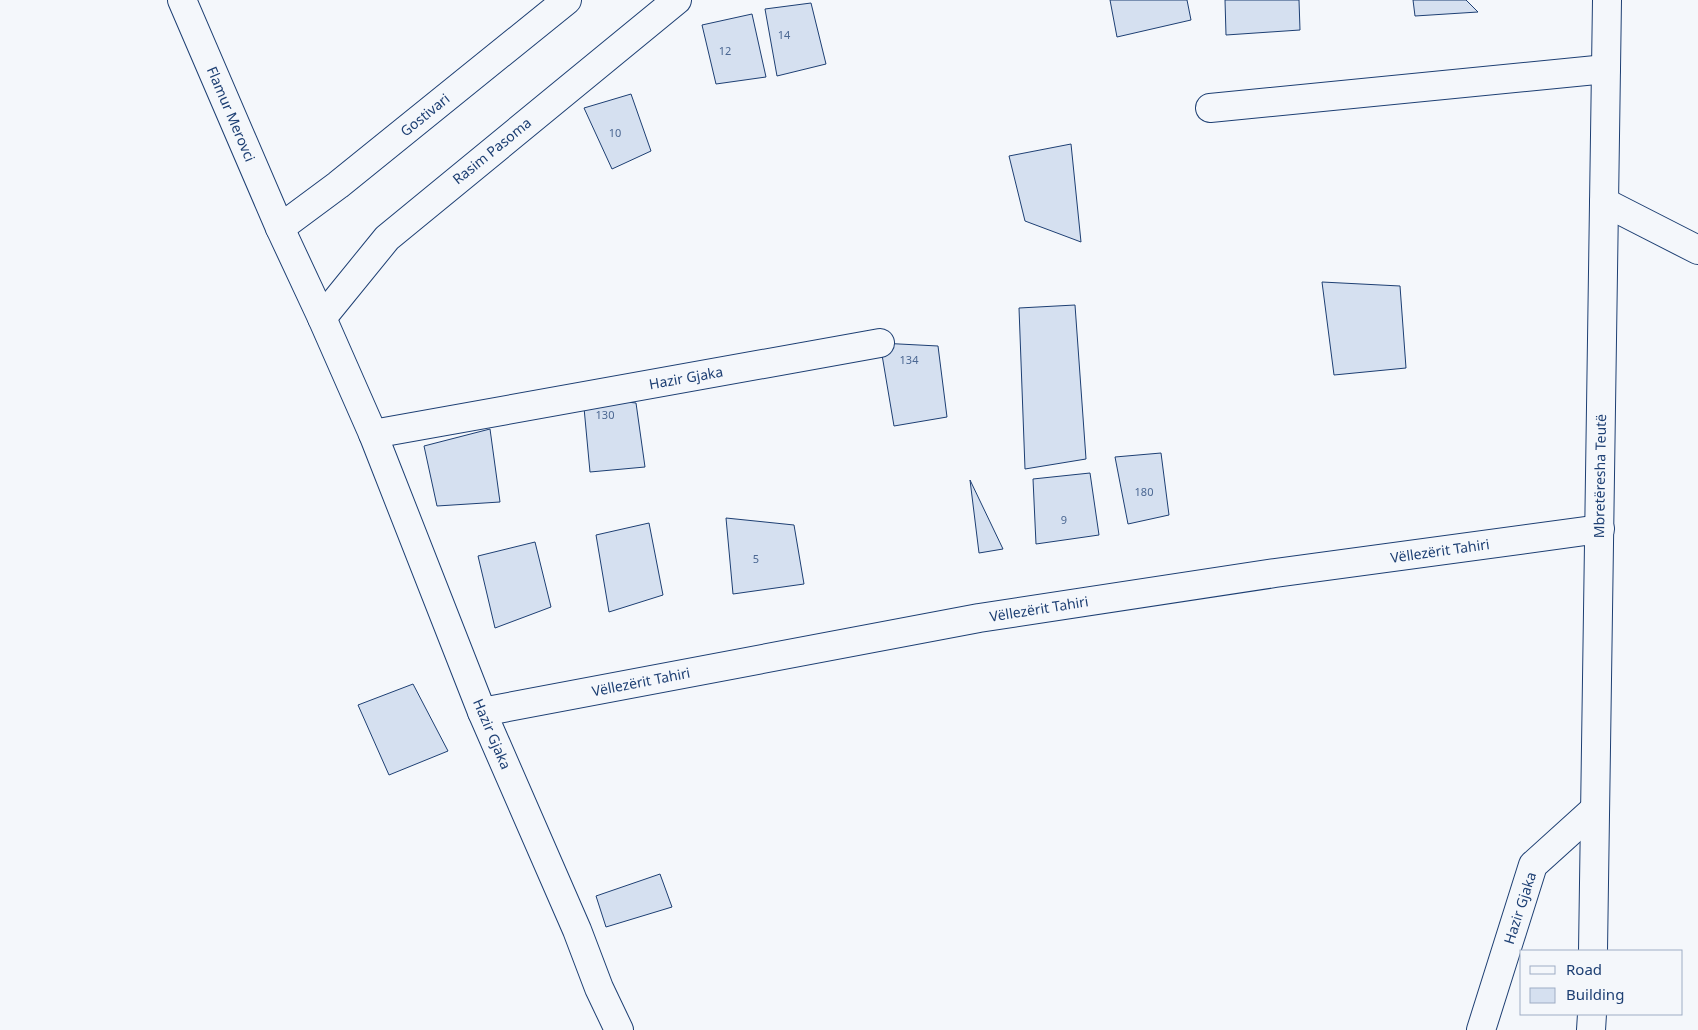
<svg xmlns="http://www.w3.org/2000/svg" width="1698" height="1030" viewBox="0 0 1698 1030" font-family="'Noto Sans',sans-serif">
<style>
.building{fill:#d5e0f0;stroke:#1d3f73}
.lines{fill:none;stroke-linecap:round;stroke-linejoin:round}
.minor-casing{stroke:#1d3f73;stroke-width:30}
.tertiary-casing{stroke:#1d3f73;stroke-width:30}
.primary-casing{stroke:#1d3f73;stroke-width:30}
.minor{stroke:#f4f7fb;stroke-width:28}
.tertiary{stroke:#f4f7fb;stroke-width:28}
.primary{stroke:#f4f7fb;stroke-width:28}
.labels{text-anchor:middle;stroke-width:4;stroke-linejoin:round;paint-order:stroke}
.number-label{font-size:11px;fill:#4b6792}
.street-label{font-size:14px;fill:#1d3f73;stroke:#f4f7fb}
</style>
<rect width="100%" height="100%" fill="#f4f7fb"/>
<!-- building -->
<path class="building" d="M1110 0H1187L1191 20 1117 37Z
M1225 0H1299L1300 30 1226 35Z
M1413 0H1466L1478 12 1415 16Z
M811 3 826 64 777 76 765 9Z
M752 14 766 77 716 84 702 25Z
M631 94 651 151 612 169 584 108Z
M1071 144 1081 242 1025 221 1009 156Z
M1322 282 1400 286 1406 368 1334 375Z
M1075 305 1086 459 1025 469 1019 308Z
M880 343 938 346 947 417 894 426Z
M583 397 636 403 645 467 590 472Z
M490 429 500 502 437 506 424 446Z
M1161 453 1169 515 1128 524 1115 457Z
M1090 473 1099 535 1036 544 1033 479Z
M970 480 1003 549 979 553Z
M726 518 794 525 804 584 733 594Z
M649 523 663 595 609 612 596 535Z
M535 542 551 607 495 628 478 556Z
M413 684 448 751 389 775 358 705Z
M660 874 672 907 606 927 596 896Z"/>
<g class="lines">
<defs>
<path id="minor" d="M1210 108 1606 69
M1604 202 1698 250
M280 228 338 185 567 0
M322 318 387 238 677 0
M373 434 880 343
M482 712 979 618 1275 573 1600 529"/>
<path id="tertiary" d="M182 0 280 228 322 318 373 434 482 712 577 930 599 988 619 1030
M1481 1030 1533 865 1595 809"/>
<path id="primary" d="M1593 951 1607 0
M1591 1030 1592 1014"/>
</defs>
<!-- minor casing -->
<use href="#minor" class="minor-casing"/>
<!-- tertiary casing -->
<use href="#tertiary" class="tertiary-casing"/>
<!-- primary casing -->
<use href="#primary" class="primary-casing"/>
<!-- minor -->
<use href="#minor" class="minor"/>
<!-- tertiary -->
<use href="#tertiary" class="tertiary"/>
<!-- primary -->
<use href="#primary" class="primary"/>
</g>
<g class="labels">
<!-- number labels -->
<g class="number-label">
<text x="784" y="39">14</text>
<text x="725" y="55">12</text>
<text x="615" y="137">10</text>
<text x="909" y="364">134</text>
<text x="605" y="419">130</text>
<text x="1144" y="496">180</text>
<text x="1064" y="524">9</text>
<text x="756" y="563">5</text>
</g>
<!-- street labels -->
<g class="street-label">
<text transform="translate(231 114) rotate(67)" y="5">Flamur Merovci</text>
<text transform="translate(425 115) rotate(-39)" y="5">Gostivari</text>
<text transform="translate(492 151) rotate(-39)" y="5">Rasim Pasoma</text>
<text transform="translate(686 378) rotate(-10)" y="5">Hazir Gjaka</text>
<text transform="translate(1600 476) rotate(-89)" y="5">Mbretëresha Teutë</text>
<text transform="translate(1440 551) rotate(-8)" y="5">Vëllezërit Tahiri</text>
<text transform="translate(1039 609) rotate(-9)" y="5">Vëllezërit Tahiri</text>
<text transform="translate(641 682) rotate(-11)" y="5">Vëllezërit Tahiri</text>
<text transform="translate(492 734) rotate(67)" y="5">Hazir Gjaka</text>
<text transform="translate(1520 908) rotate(-72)" y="5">Hazir Gjaka</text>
</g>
</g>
<!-- legend -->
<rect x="1520" y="950" width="162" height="65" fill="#f4f7fb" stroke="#9eadc5"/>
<rect x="1530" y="966" width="25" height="8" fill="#f4f7fb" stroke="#9eadc5"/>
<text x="1566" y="975" font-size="15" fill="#1d3f73">Road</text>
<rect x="1530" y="988" width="25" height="15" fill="#d5e0f0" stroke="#9eadc5"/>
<text x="1566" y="1000" font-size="15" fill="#1d3f73">Building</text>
</svg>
